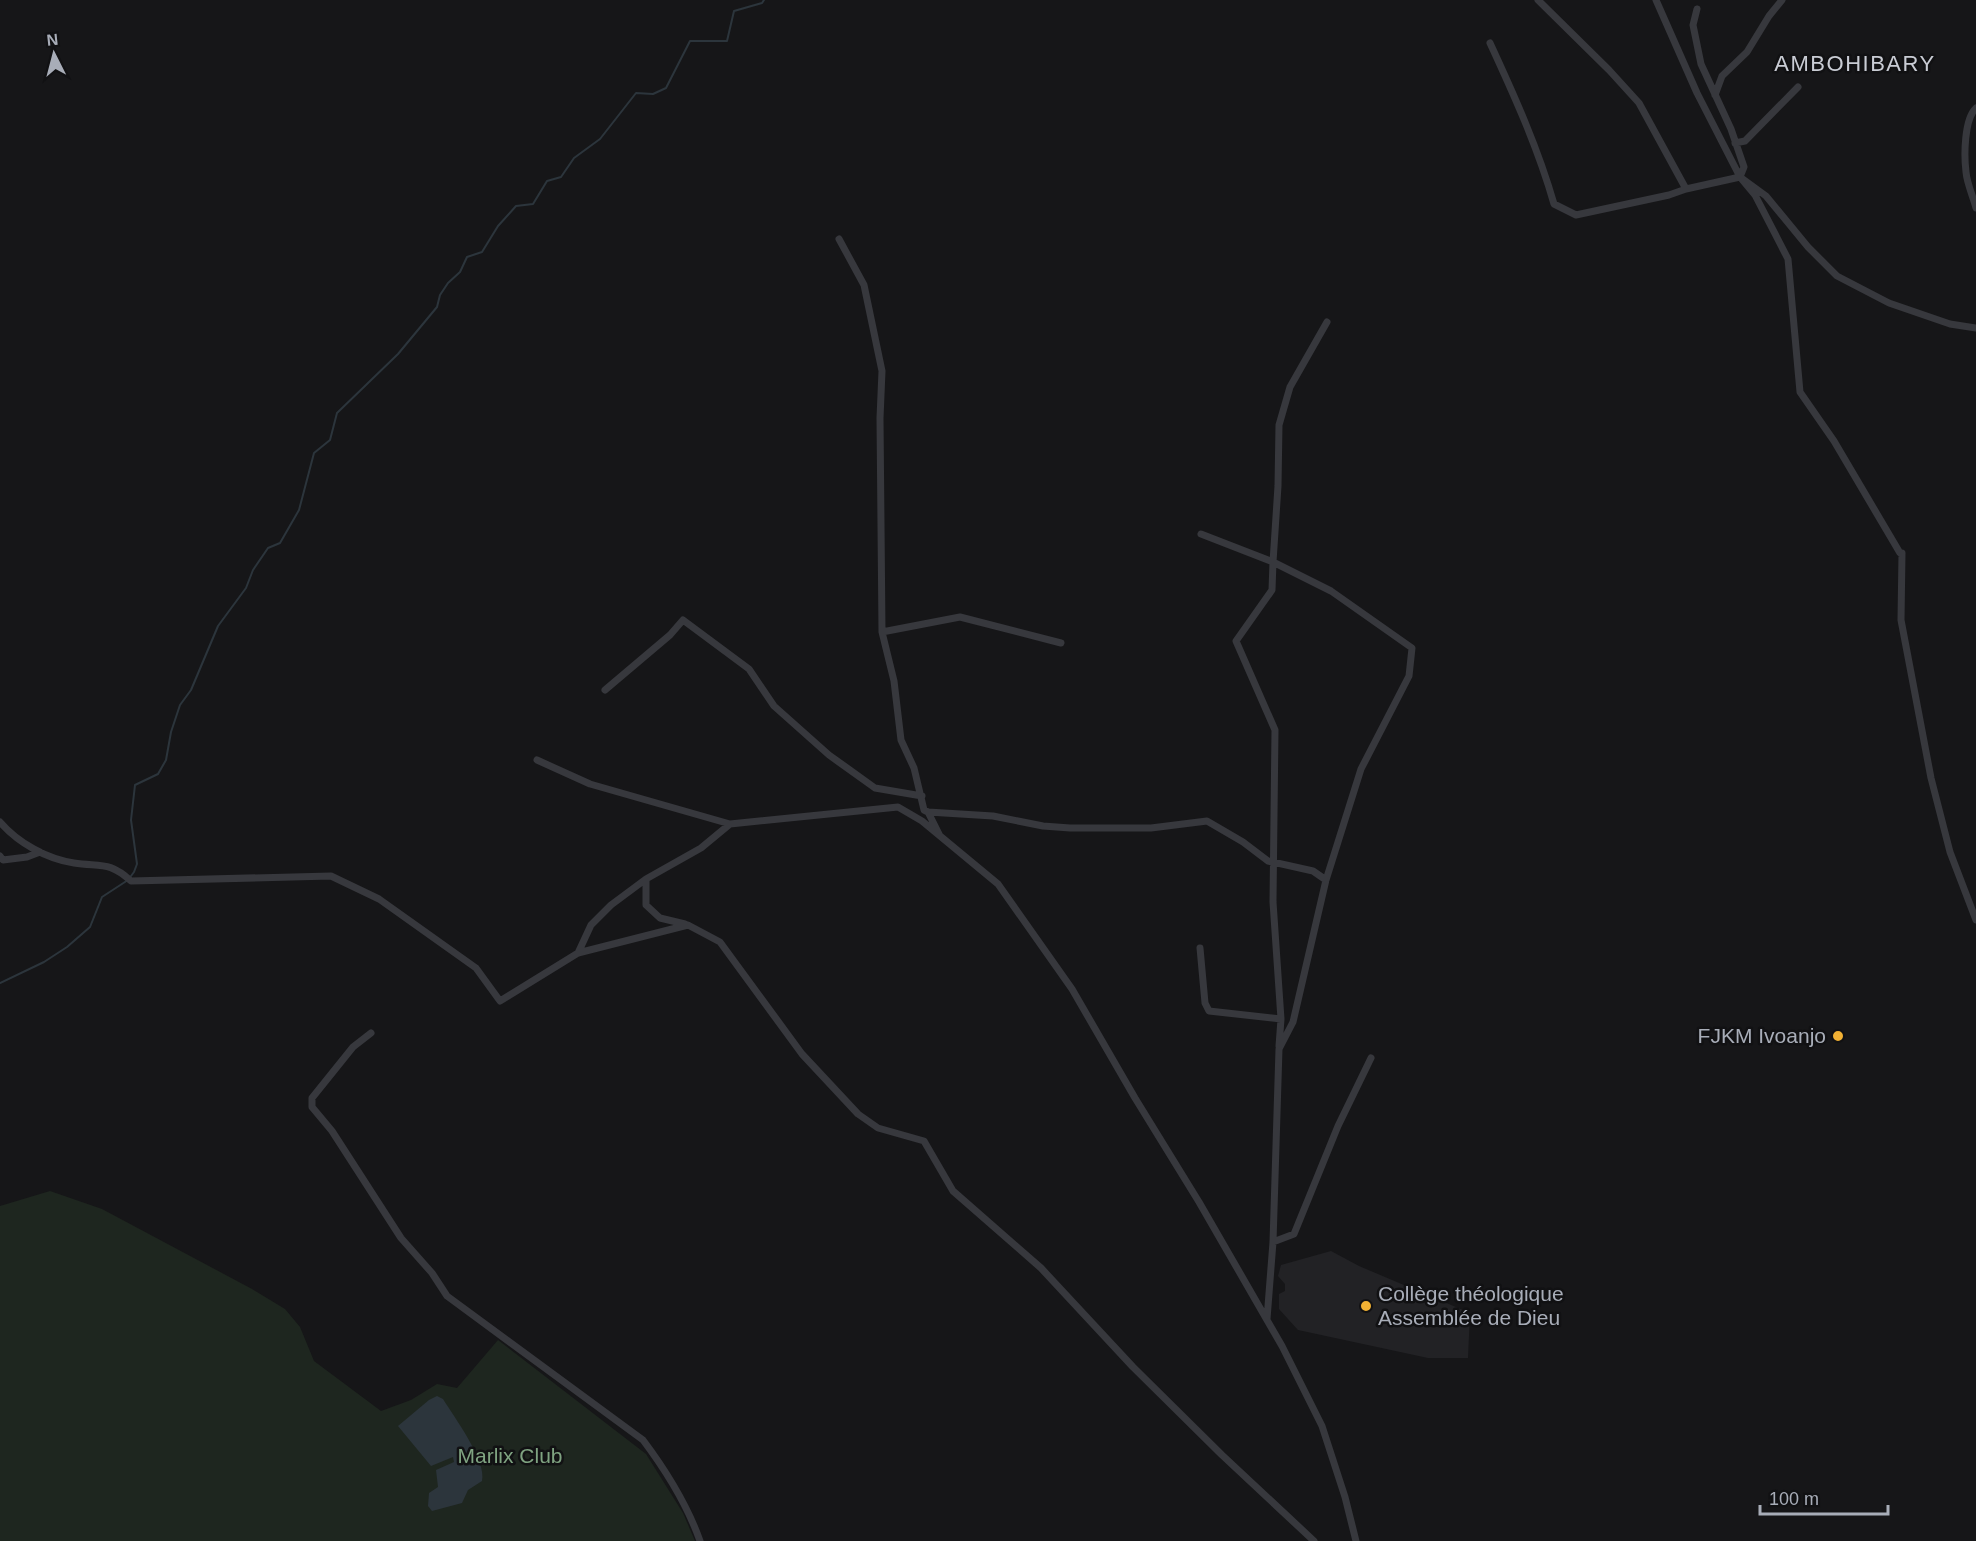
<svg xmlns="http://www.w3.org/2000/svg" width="1976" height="1541" viewBox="0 0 1976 1541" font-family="Helvetica,sans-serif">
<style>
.built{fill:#222225}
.green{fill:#1e261f}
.water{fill:#2c353c}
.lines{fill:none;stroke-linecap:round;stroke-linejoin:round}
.stream{stroke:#2c353c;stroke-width:2}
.street{stroke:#37383d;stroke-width:7}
.poi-dot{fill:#f2b134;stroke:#111113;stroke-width:2}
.labels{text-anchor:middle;stroke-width:5;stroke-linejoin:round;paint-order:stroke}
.poi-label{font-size:21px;fill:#a8adb8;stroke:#111113;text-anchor:end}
.park-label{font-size:21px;fill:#7fa381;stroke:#111113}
.neighbourhood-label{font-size:22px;letter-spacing:1.5px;fill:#c9ccd4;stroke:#111113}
</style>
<rect width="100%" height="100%" fill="#161618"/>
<!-- built -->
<path class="built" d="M1331 1251 1359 1266 1470 1313 1468 1358H1428L1298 1330 1279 1309V1294L1285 1291V1284L1278 1276 1281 1265Z"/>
<!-- green -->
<path class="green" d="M50 1191 102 1209 252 1289 285 1309 300 1327 314 1361 381 1411 411 1400 437 1384 457 1388 498 1340 646 1454 683 1513 695 1541H0V1206Z"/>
<!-- water -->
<path class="water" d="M437 1396 443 1399C454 1417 487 1461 482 1481L468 1490 462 1503 432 1511 428 1506 429 1493 438 1487 436 1470 454 1462 453 1457 431 1466 398 1426 429 1400Z"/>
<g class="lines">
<!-- stream -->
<path class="stream" d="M0 983 44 962 67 947 90 927 102 897 128 880 134 872 137 864 131 820 135 785 158 774 166 760 171 732 180 705 191 690 218 626 246 588 253 570 268 548 280 543 299 510 314 453 330 440 337 413 398 354 437 307 440 295 448 283 460 272 467 257 482 252 498 226 516 206 533 204 547 181 561 177 574 158 600 139 636 93 653 94 666 88 690 41H727L734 11 762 3 764 0"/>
<!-- street -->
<path class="street" d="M1538 0 1609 70 1639 103 1686 189
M1656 0 1697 93 1740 177 1755 195 1788 259 1800 392 1834 441 1900 553H1902L1901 620 1931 778 1950 852 1976 920
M1697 9 1693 25 1701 64 1731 129 1744 167 1740 177
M1490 43C1514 95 1538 148 1554 204L1576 215 1669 195 1686 189 1740 177 1766 196 1808 247 1837 276 1889 303 1950 324 1976 328
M1715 95 1722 76 1747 52 1769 16 1782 0
M1976 108C1964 119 1964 156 1966 172 1967 184 1973 196 1976 208
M1735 143 1745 141 1798 87
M839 239 864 285 882 371 880 418 882 632 894 681 901 740 914 768 924 810 928 812 939 834
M1201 534 1273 562 1331 591 1412 648 1409 676 1361 769 1326 880 1293 1022 1279 1049 1273 1242 1267 1319
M882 632 960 617 1061 643
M605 690 670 635 683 620 749 669 774 706 829 755 875 788 922 796
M537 760 590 784 730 824
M928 812 993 816 1043 826 1070 828H1151L1207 821 1243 842 1268 861 1313 871 1326 880
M0 822C18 843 47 859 74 863 101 867 109 861 131 881L331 876 379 899 476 968 500 1001 578 953 688 925 720 942 802 1054 858 1114 878 1128 924 1141 953 1191 1041 1268 1133 1367 1222 1455 1314 1541
M0 856 3 860 27 857 40 852
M685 924 660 918 646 905V879L701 848 730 824 898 807 922 821 998 884 1072 989 1135 1098 1199 1202 1282 1346 1322 1426 1345 1497 1356 1541
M1200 948 1205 1003 1209 1011 1281 1019
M578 953 591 925 611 905 646 879
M371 1033 353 1047 312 1098V1107L332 1131 401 1238 432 1273 447 1296 643 1440C667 1472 687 1504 700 1541
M1279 1046 1281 1019 1273 902 1275 730 1236 641 1272 590 1273 562 1278 486 1279 425 1290 387 1327 322
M1273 1242 1294 1234 1338 1126 1371 1058"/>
</g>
<!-- markers -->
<g class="poi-dot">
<circle cx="1838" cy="1036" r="6"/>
<circle cx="1366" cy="1306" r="6"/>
</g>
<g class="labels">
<!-- poi labels -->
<g class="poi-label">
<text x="1826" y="1043">FJKM Ivoanjo</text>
<text x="1378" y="1301" text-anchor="start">Collège théologique<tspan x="1378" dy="24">Assemblée de Dieu</tspan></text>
</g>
<!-- park labels -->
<g class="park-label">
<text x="510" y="1463">Marlix Club</text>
</g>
<!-- neighbourhood labels -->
<g class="neighbourhood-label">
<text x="1855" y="71">AMBOHIBARY</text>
</g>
</g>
<!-- north arrow -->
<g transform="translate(54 54) rotate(354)" stroke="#111113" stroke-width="4.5" paint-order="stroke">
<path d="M0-4.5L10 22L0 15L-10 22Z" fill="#a8adb8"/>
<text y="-9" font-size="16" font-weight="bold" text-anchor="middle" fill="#a8adb8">N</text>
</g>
<!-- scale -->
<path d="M1760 1505v9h128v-9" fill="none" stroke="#a8adb8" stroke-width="3"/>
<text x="1769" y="1505" font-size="18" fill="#a8adb8" stroke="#111113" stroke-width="4.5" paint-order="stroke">100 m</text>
</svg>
